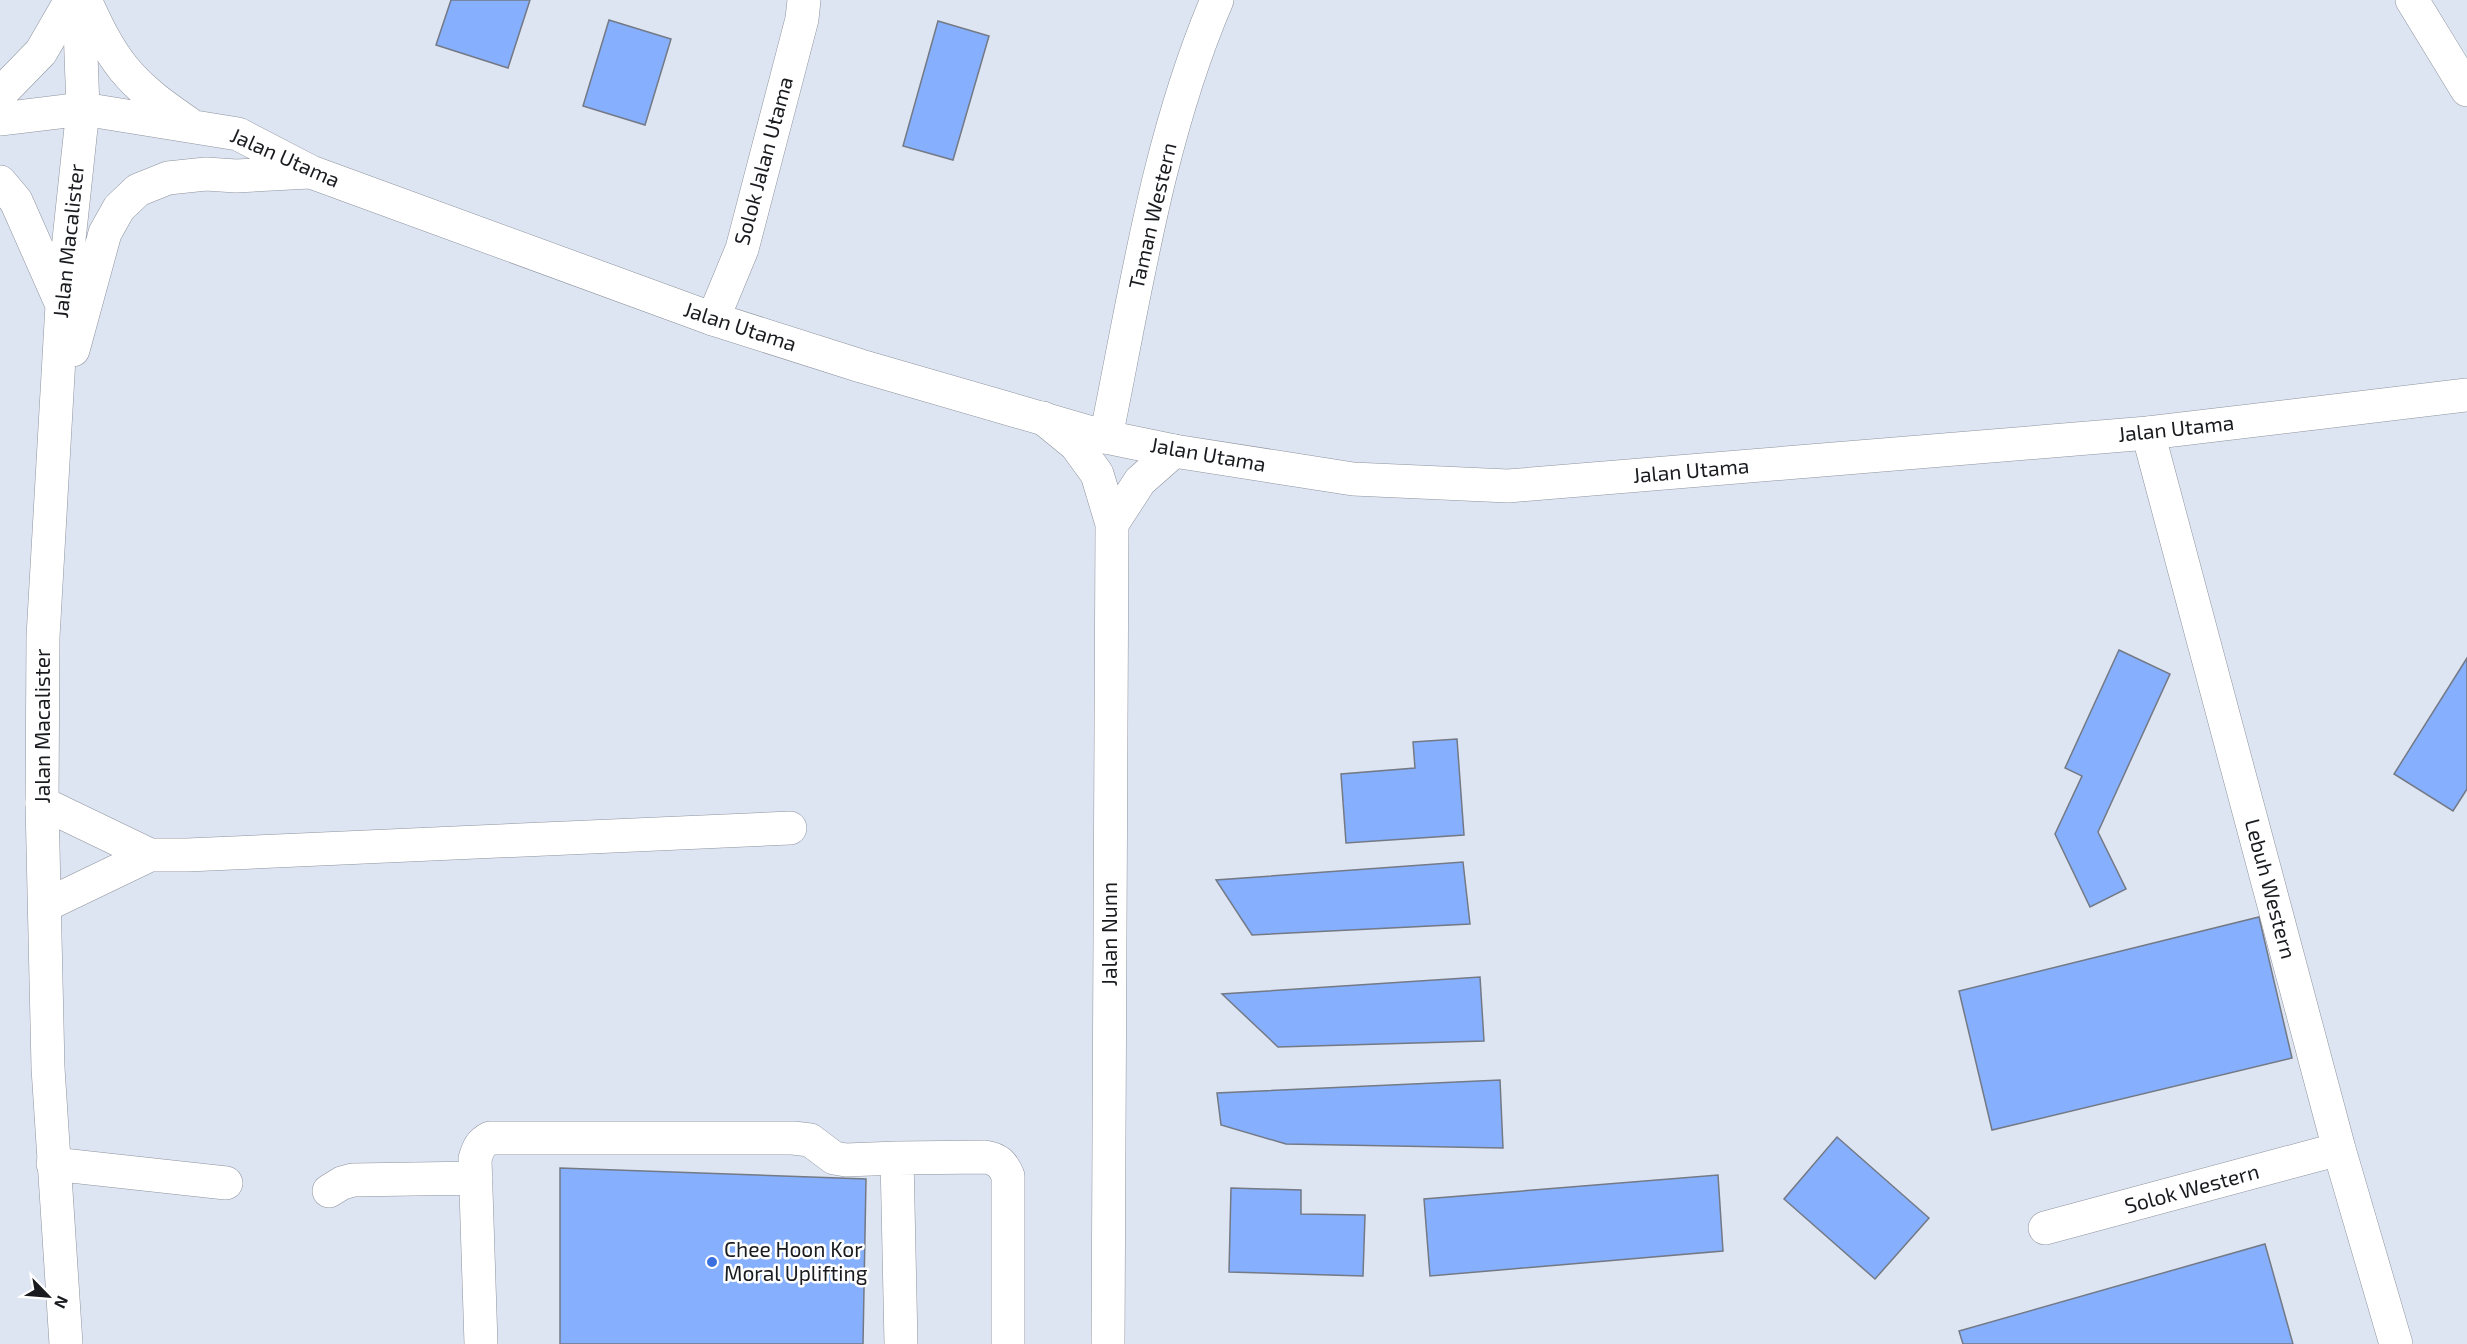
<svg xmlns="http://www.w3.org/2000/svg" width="2467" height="1344" viewBox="0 0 2467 1344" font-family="'Exo 2',sans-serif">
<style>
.building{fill:#86affd;stroke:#737985;stroke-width:1.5}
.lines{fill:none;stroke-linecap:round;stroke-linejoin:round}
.minor-casing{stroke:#8d939e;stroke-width:34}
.major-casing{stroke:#8d939e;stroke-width:34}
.minor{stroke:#fff;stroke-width:33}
.major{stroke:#fff;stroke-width:33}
.poi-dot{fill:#396fde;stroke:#fff;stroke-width:2}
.labels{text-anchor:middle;stroke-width:5;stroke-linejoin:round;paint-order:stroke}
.street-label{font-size:21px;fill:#191b1f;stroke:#fff}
.poi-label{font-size:21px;fill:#191b1f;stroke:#fff;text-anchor:start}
</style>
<rect width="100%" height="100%" fill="#dee5f2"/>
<!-- building -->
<path class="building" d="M451 0H530L508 68 436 45Z
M609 20 671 39 645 125 583 106Z
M938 21 989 36 953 160 903 146Z
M2119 650 2170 674 2098 832 2126 889 2090 907 2055 834 2082 776 2065 768Z
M2467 658V789L2453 811 2394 774Z
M1457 739 1464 835 1346 843 1341 774 1415 768 1413 742Z
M1463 862 1470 924 1252 935 1216 880Z
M2259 917 2292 1058 1992 1130 1959 991Z
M1480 977 1484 1041 1278 1047 1222 994Z
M1500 1080 1503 1148 1286 1144 1221 1125 1217 1093Z
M1837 1137 1929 1218 1875 1279 1784 1199Z
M560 1168 866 1179 863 1344H560Z
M1718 1175 1723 1251 1430 1276 1424 1199Z
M1231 1188 1301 1190V1214L1365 1215 1363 1276 1229 1272Z
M2265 1244 2293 1344H1963L1959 1331Z"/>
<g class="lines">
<defs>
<path id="minor" d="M79 0 83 109
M2412 0 2467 90
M713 319 742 249 802 19 804 0
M1043 418 1076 445 1097 474 1112 524 1108 1344
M2148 433 2339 1149 2396 1344
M1106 437C1136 290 1158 138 1217 0
M1112 524 1140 481 1174 451
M42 803 150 855H187L790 828
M46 905 150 855
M53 1164 226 1183
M329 1191 342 1183 353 1180 476 1178
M2045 1228 2339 1149
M481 1344 475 1159C478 1149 480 1143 490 1138H793L810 1140 834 1158 846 1160 897 1158
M901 1344 897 1158 985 1157C998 1159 1003 1164 1008 1176V1344"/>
<path id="major" d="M85 0C96 24 107 48 124 69 142 91 165 107 188 123
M0 94 41 52 71 0
M0 119 83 109 238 134 311 172 713 319 861 366 1106 437 1174 451 1353 479 1508 486 2148 433 2467 395
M0 182 16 201 62 305
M73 350 105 233 119 208 138 190 168 178 206 174 236 176 309 172
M66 1344 48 1068 42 803 43 637 62 305 83 109"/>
</defs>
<!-- minor casing -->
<use href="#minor" class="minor-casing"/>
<!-- major casing -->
<use href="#major" class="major-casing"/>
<!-- minor -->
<use href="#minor" class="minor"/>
<!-- major -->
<use href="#major" class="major"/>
</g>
<!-- markers -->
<circle class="poi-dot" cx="712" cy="1262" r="6"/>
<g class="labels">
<!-- street labels -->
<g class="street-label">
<text transform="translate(285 158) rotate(24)" y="7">Jalan Utama</text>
<text transform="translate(764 161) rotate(-75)" y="7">Solok Jalan Utama</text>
<text transform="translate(1153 216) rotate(-77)" y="7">Taman Western</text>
<text transform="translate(69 241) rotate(-84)" y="7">Jalan Macalister</text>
<text transform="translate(740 327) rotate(18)" y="7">Jalan Utama</text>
<text transform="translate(2176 429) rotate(-6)" y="7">Jalan Utama</text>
<text transform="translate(1208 455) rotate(10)" y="7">Jalan Utama</text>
<text transform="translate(1691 471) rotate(-5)" y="7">Jalan Utama</text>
<text transform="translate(43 726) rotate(-90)" y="7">Jalan Macalister</text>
<text transform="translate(2270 889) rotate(75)" y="7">Lebuh Western</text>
<text transform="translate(1110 934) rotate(-90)" y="7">Jalan Nunn</text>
<text transform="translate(2192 1189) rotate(-15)" y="7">Solok Western</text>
</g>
<!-- poi labels -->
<g class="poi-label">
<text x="724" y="1257">Chee Hoon Kor<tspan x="724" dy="24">Moral Uplifting</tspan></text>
</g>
</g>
<!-- north arrow -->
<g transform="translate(48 1296) rotate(115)" stroke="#ffffff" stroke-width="4.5" paint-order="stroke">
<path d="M0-4.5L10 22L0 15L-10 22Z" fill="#191b1f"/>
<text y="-9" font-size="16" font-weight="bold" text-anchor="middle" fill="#191b1f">N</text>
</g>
</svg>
